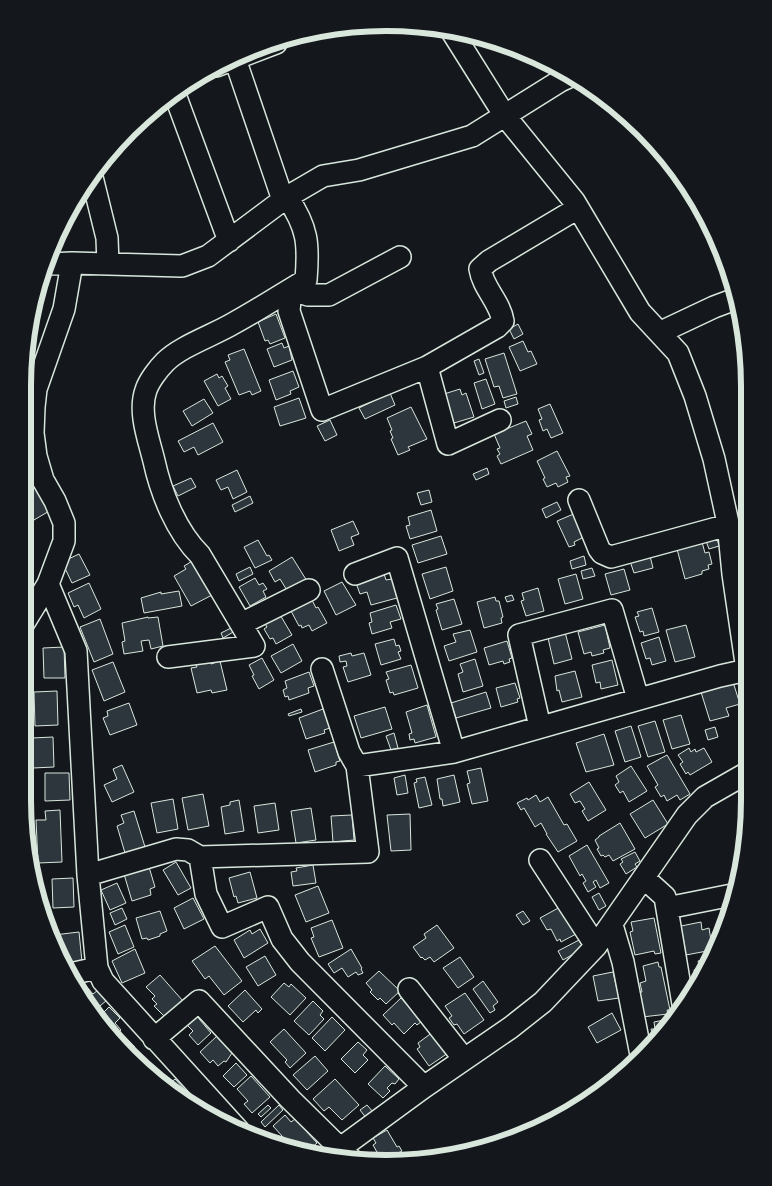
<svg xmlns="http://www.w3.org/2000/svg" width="772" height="1186" viewBox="0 0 772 1186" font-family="'DejaVu Sans',sans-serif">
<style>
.building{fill:#2c363c;stroke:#d8e6dc}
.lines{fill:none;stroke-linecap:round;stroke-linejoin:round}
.minor-casing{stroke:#d8e6dc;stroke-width:24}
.minor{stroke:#14181c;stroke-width:21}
.rim{fill:none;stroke:#d8e6dc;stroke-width:6}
</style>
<rect width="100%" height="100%" fill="#14181c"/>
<!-- building -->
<path class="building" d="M276 314 285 338 270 344 268 340 265 341 258 322Z
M518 324 523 334 514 339 509 329Z
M523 341 528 352 531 351 537 364 520 371 509 347Z
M282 343 284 348 289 346 292 360 274 367 267 349Z
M244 349 261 391 252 395 250 391 239 395 225 362 230 360 228 355Z
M504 353 517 394 503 398 499 386 494 387 485 359Z
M479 359 484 373 479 375 474 361Z
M293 371 299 387 290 391 291 394 276 400 269 380Z
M217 374 219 378 222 376 228 386 225 388 231 399 218 406 204 381Z
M486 379 495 404 482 409 474 383Z
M460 389 462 395 466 393 474 417 454 423 444 394Z
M390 393 395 405 365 419 359 408Z
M516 397 518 404 506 408 504 401Z
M299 398 306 418 280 426 274 407Z
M204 399 213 413 192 426 183 411Z
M550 404 563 433 551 438 547 429 543 431 539 420 542 419 538 409Z
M411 407 427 439 408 447 410 450 398 455 391 439 393 438 390 431 392 430 387 418Z
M330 420 337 435 325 441 317 426Z
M526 421 532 434 527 436 533 450 501 464 497 456 500 454 497 449 500 448 494 434Z
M213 423 223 442 198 455 194 447 184 452 178 441Z
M557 451 570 476 566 477 568 482 558 487 556 483 547 487 543 479 545 478 537 461Z
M487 468 489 474 476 480 473 474Z
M237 470 247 492 233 499 228 487 221 490 216 480Z
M191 478 196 487 178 496 173 486Z
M36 483 51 510 34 520 25 503V489Z
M429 490 432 502 421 505 417 493Z
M250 496 253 503 235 512 232 505Z
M557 502 561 510 546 518 542 509Z
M431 510 437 531 410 539 406 526 410 525 408 517Z
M576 513 586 536 574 542 575 545 569 547 557 521Z
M353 521 359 534 351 537 354 545 339 551 331 530Z
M441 536 447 554 418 563 412 545Z
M717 538 719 546 709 549 706 541Z
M258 540 267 556 269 555 272 560 255 568 244 547Z
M702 542 705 553 709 552 712 564 708 565 709 569 702 571V574L685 579 677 549Z
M649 552 653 568 634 573 629 558Z
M79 554 90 575 72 583 62 562Z
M584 556 586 565 572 569 570 561Z
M292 557 307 581 288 592 280 579 275 582 269 571Z
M194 560 214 594 191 606 174 576 186 569 184 566Z
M250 567 253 574 239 581 236 574Z
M446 567 453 591 430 599 422 574Z
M592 568 595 576 583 579 581 571Z
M624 569 630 590 611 595 605 574Z
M384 574 386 580 392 579 397 598 371 605 367 592 360 594 356 583Z
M576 574 583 599 565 604 558 579Z
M255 578 259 585 263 583 267 589 263 591 266 597 250 606 239 587Z
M342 582 356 605 336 615 324 591Z
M89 583 101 609 84 618 78 605 74 607 68 593Z
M538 588 544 611 526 616 521 601 524 600 522 593Z
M179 591 182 606 144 613 141 598 161 592V594Z
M512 595 514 600 507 602 505 597Z
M495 597 496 601H499L503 617 501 618 502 623 484 628 477 602Z
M454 599 462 624 442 630 436 610 438 609 436 604Z
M312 600 316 608 318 607 327 623 312 631 309 625 302 628 301 625 299 626 291 611Z
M396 605 401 619 390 622 392 628 372 634 369 623 372 622 370 613Z
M652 608 659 632 644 636 643 631 640 632 635 617 639 616 637 612Z
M279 613 292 635 276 644 273 638 270 639 264 629 267 627 264 622Z
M148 617V618L158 617 163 646 151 649 149 640 141 641 143 651 124 654 122 642 125 641 122 623Z
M100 619 113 654 94 662 80 627Z
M605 625 610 648 603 650 604 653 592 656 591 652 584 654 578 632Z
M686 625 695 657 675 662 666 630Z
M233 627 235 631 223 638 221 633Z
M470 630 477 652 449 661 444 646 456 642 453 634Z
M565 632 572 659 554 664 548 638Z
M659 637 666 661 652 665 650 658 646 659 641 643Z
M394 639 396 646 399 645 401 651 398 652 401 659 381 665 375 644Z
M507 641 512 658 509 659 510 662 504 664 503 661 489 665 484 648Z
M293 644 302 661 281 673 271 656Z
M64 647 65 678H44L43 648Z
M351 653 352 656 364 653 371 675 348 682 343 667 347 666 346 661 340 662 339 656Z
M262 658 274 680 259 689 252 676 254 675 249 665Z
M475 659 483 686 463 692 458 674 463 672 460 664Z
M612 660 618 685 601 689 600 682 596 683 592 665Z
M211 661V664L220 661 227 690 212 693 211 690 197 693 191 668 197 667 196 665Z
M113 662 125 692 104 701 92 670Z
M411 665 418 688 394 695 393 692 390 693 386 680 389 679 386 672Z
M575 671 582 697 562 702 559 690 557 691 555 676Z
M309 672 314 686 308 688 309 693 289 700 288 696 285 697 283 690 287 688 285 681Z
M733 682 740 704 726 708 729 716 710 721 701 692Z
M515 683 520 698 517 699 518 702 501 707 496 688Z
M23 685 32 688 25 709 23 708Z
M57 691 58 725 35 726 34 692Z
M486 692 491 708 456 718 451 703Z
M129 703 137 725 110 735 103 718 108 716 107 711Z
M427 705 436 737 415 743 414 739 410 740 409 734 412 733 406 712Z
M385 707 392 729 361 738 354 716Z
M301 709 302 712 289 716 288 714Z
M323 709 330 728 324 730 325 733 306 739 299 718Z
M681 715 690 744 672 749 663 720Z
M655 721 665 752 648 757 638 726Z
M631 726 641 757 625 762 615 731Z
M715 727 718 737 708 740 705 730Z
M394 733 398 748 391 750 386 736Z
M604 734 614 765 586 772 576 743Z
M53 737 54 767 33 768 32 738Z
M334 742 340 761 336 762V765L315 772 308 750Z
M689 748 691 752 695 749 696 752 704 748 712 762 690 775 688 772 686 774 680 764 683 762 678 755Z
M667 755 690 794 680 800 677 795 667 801 664 795 661 797 655 787 658 785 647 766Z
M122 765 134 792 112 802 104 785 117 779 113 769Z
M631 766 647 791 629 802 623 791 620 793 615 785 619 782 616 776Z
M481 768 488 801 472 804 467 784 470 783 467 771Z
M45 773H69L70 800 45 801Z
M405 775 408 793 397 795 394 778Z
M454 775 460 802 443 806 442 799H440L437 779Z
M425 777 432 805 419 808 414 783 417 782 416 779Z
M589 782 606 810 588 821 582 811 585 809 580 801 575 803 570 794Z
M203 794 209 826 188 830 182 798Z
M536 795 540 802 548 797 564 825 567 824 577 841 558 852 546 834H547L541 823 535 827 524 808 521 810 517 803 527 798 528 800Z
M173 799 178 829 157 833 151 803Z
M239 800 244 831 225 834 221 807 230 805V802Z
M653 800 668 824 645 838 630 814Z
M275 803 279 830 258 833 254 806Z
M311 808 316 840 296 843 291 811Z
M60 810 62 862 38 863 36 820H46L45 811Z
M134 811 145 847 125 853 117 826 124 823 121 815Z
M410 814 411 850 391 851 387 815Z
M352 815 354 840 333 842 331 816Z
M620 823 635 849 613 861 609 855 605 857 603 855 601 856 597 849 599 848 595 840 599 837V836Z
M587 845 609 883 600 888 596 880 593 882 596 887 588 892 583 883 586 881 582 874 580 876 569 856Z
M635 852 640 861 635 864 637 867 626 874 620 864 623 862 621 859Z
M176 862 191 888 178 895 163 870Z
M313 865 316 883 293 886 291 872 297 871 296 868Z
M149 867 155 887 150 889 151 895 132 901 124 874Z
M250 872 257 898 238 903 236 896 234 897 229 878Z
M73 878 74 907 53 908 52 879Z
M117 883 126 903 110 910 101 890Z
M318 886 329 913 306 922 295 895Z
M599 893 606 906 599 910 592 897Z
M193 898 204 919 184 929 174 908Z
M562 906 576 934 561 942 560 939 557 941 551 929 547 930 540 918Z
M122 908 127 919 115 925 110 913Z
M160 911 167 931 160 934V936L148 940 147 938 142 939 136 918Z
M523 911 530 921 523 925 516 915Z
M654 918 661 953 655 954 654 951 635 955 630 932 633 931 631 922Z
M332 920 343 948 319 957 311 938 314 937 311 928Z
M701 922 702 930 709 928 712 947 706 948 707 951 686 955 681 926Z
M125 925 134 947 118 954 109 932Z
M437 925 454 948 434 962 430 957 425 960 422 957 421 958 413 947 426 938 424 934Z
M260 929 268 943 244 958 234 940 250 930 252 934Z
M79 932 82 962 65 964 55 943 54 935Z
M579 940 584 948 563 960 558 951Z
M215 946 242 981 224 995 209 976 205 979 192 961Z
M135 949 145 973 122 983 112 961Z
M351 949 362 968 361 969 363 973 358 975 356 972 348 977 342 968 334 973 328 964Z
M265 956 276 975 258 986 246 967Z
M460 957 474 977 458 988 443 968Z
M713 958 712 961 697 984 694 970 700 968 698 961Z
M658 962 659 967H661L670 1010H667L668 1014 642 1017 637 993 642 992 640 983 646 981 643 966Z
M379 971 400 991 386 1004 380 998 378 1000 370 992 372 990 366 983Z
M613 972 619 998 598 1001 593 976Z
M160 975 183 1001 165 1017 154 1006 157 1004 152 999 155 996 146 987Z
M483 981 498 1002 493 1006 495 1010 490 1013 473 989Z
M284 983 289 987 291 984 306 998 290 1015 271 997Z
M87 987 93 994 98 990 107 1000 93 1012 84 1002 80 994Z
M245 990 262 1009 258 1013 256 1010 243 1022 228 1006Z
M465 993 484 1020 464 1034 457 1024 454 1025 449 1018 452 1016 445 1006Z
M401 998 422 1021 417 1025 415 1023 404 1034 394 1023 392 1025 383 1015Z
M313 1001 323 1011 320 1015 324 1019 309 1035 294 1021Z
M109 1007 120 1018 115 1023 121 1030 115 1035 98 1018Z
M612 1013 621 1030 597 1043 588 1027Z
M195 1014 211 1033 198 1045 189 1035 193 1031 185 1023Z
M332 1017 345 1030 325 1051 312 1038Z
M669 1019 670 1024 659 1040 655 1044 651 1029H655L654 1022Z
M284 1029 306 1053 290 1068 285 1062 287 1060 270 1042Z
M433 1032 448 1053 429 1066 417 1049 420 1047 418 1043Z
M217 1036 232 1053 226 1062 224 1061 218 1066 213 1060 210 1063 200 1052Z
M125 1037 135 1047 130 1051 121 1042Z
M358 1042 367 1050 363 1055 368 1060 355 1073 341 1059Z
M315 1056 328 1071 307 1090 293 1075Z
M147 1060 157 1070 152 1075 142 1064Z
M236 1063 247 1075 234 1087 223 1076Z
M385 1066 399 1079 395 1084 392 1083 387 1088 390 1091 383 1098 368 1084Z
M251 1076 270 1097 252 1113 244 1104 248 1101 237 1089Z
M175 1079 187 1092 181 1098 162 1086 166 1083 168 1085Z
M335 1079 359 1105 342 1120 329 1107 324 1111 313 1099Z
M193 1097 210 1115 188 1102Z
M268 1105 271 1108 261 1117 258 1114Z
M279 1105 283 1110 265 1127 261 1122Z
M367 1105 374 1113 367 1119 360 1110Z
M285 1115 291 1122 295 1119 317 1143 311 1148 309 1145 304 1149 291 1146 273 1126Z
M387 1130 397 1147 399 1146 402 1151 382 1161 373 1145 376 1143 373 1138Z"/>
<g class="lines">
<defs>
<path id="minor" d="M451 30 505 116 574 201 640 312 678 353 695 396 714 459 728 523 733 574 747 670
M235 59 283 200
M216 66 276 43
M174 92 229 241
M92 177 107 238 108 264
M400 257 329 295H308L291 289 289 311 322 410 427 367 497 327 503 321C500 302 483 288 480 269L489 261 578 208
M48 264 72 263 182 266 208 256 287 197 323 176 359 170 472 136 560 81 573 75
M661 332 714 307 738 298
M427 367 448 444 500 420
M579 500 599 549 602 553 611 557 728 525
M355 574 397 558 454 752
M48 584 64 541V523L55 501 43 480 36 456 33 433 34 407 36 389 64 309 72 263
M24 623 48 584 76 651 88 875 97 968 103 981 239 1131
M241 624 309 590
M168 657 254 646 200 555C176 531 161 493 154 461 149 440 138 412 146 390 149 381 158 369 165 362 181 346 214 335 234 323 258 310 282 294 306 280 309 244 308 228 287 197
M322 669 349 752 357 766
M540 727 519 635 612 610 638 699
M540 860 596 946
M88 875 176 849 188 850 200 857
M644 878 665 897 683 1004
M667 908 732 895
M612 925 623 962 641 1055
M70 974 97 968
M409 989 464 1059
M154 1039 199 1001 290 1099 353 1161
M424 1087 300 962 282 939 268 907 222 927 206 894 200 857 368 852 357 766 454 752 720 676 747 670
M331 1155 424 1087 510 1028 543 1002 596 946 687 815 705 797 747 773"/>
</defs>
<!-- minor casing -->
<use href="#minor" class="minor-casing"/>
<!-- minor -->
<use href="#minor" class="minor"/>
</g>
<!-- crop -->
<path d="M0 0H772V1186H0ZM386 31H386A355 355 0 0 1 741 386V800A355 355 0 0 1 386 1155H386A355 355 0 0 1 31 800V386A355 355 0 0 1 386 31Z" fill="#14181c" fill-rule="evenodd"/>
<path class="rim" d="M386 31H386A355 355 0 0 1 741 386V800A355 355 0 0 1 386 1155H386A355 355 0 0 1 31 800V386A355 355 0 0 1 386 31Z"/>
</svg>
